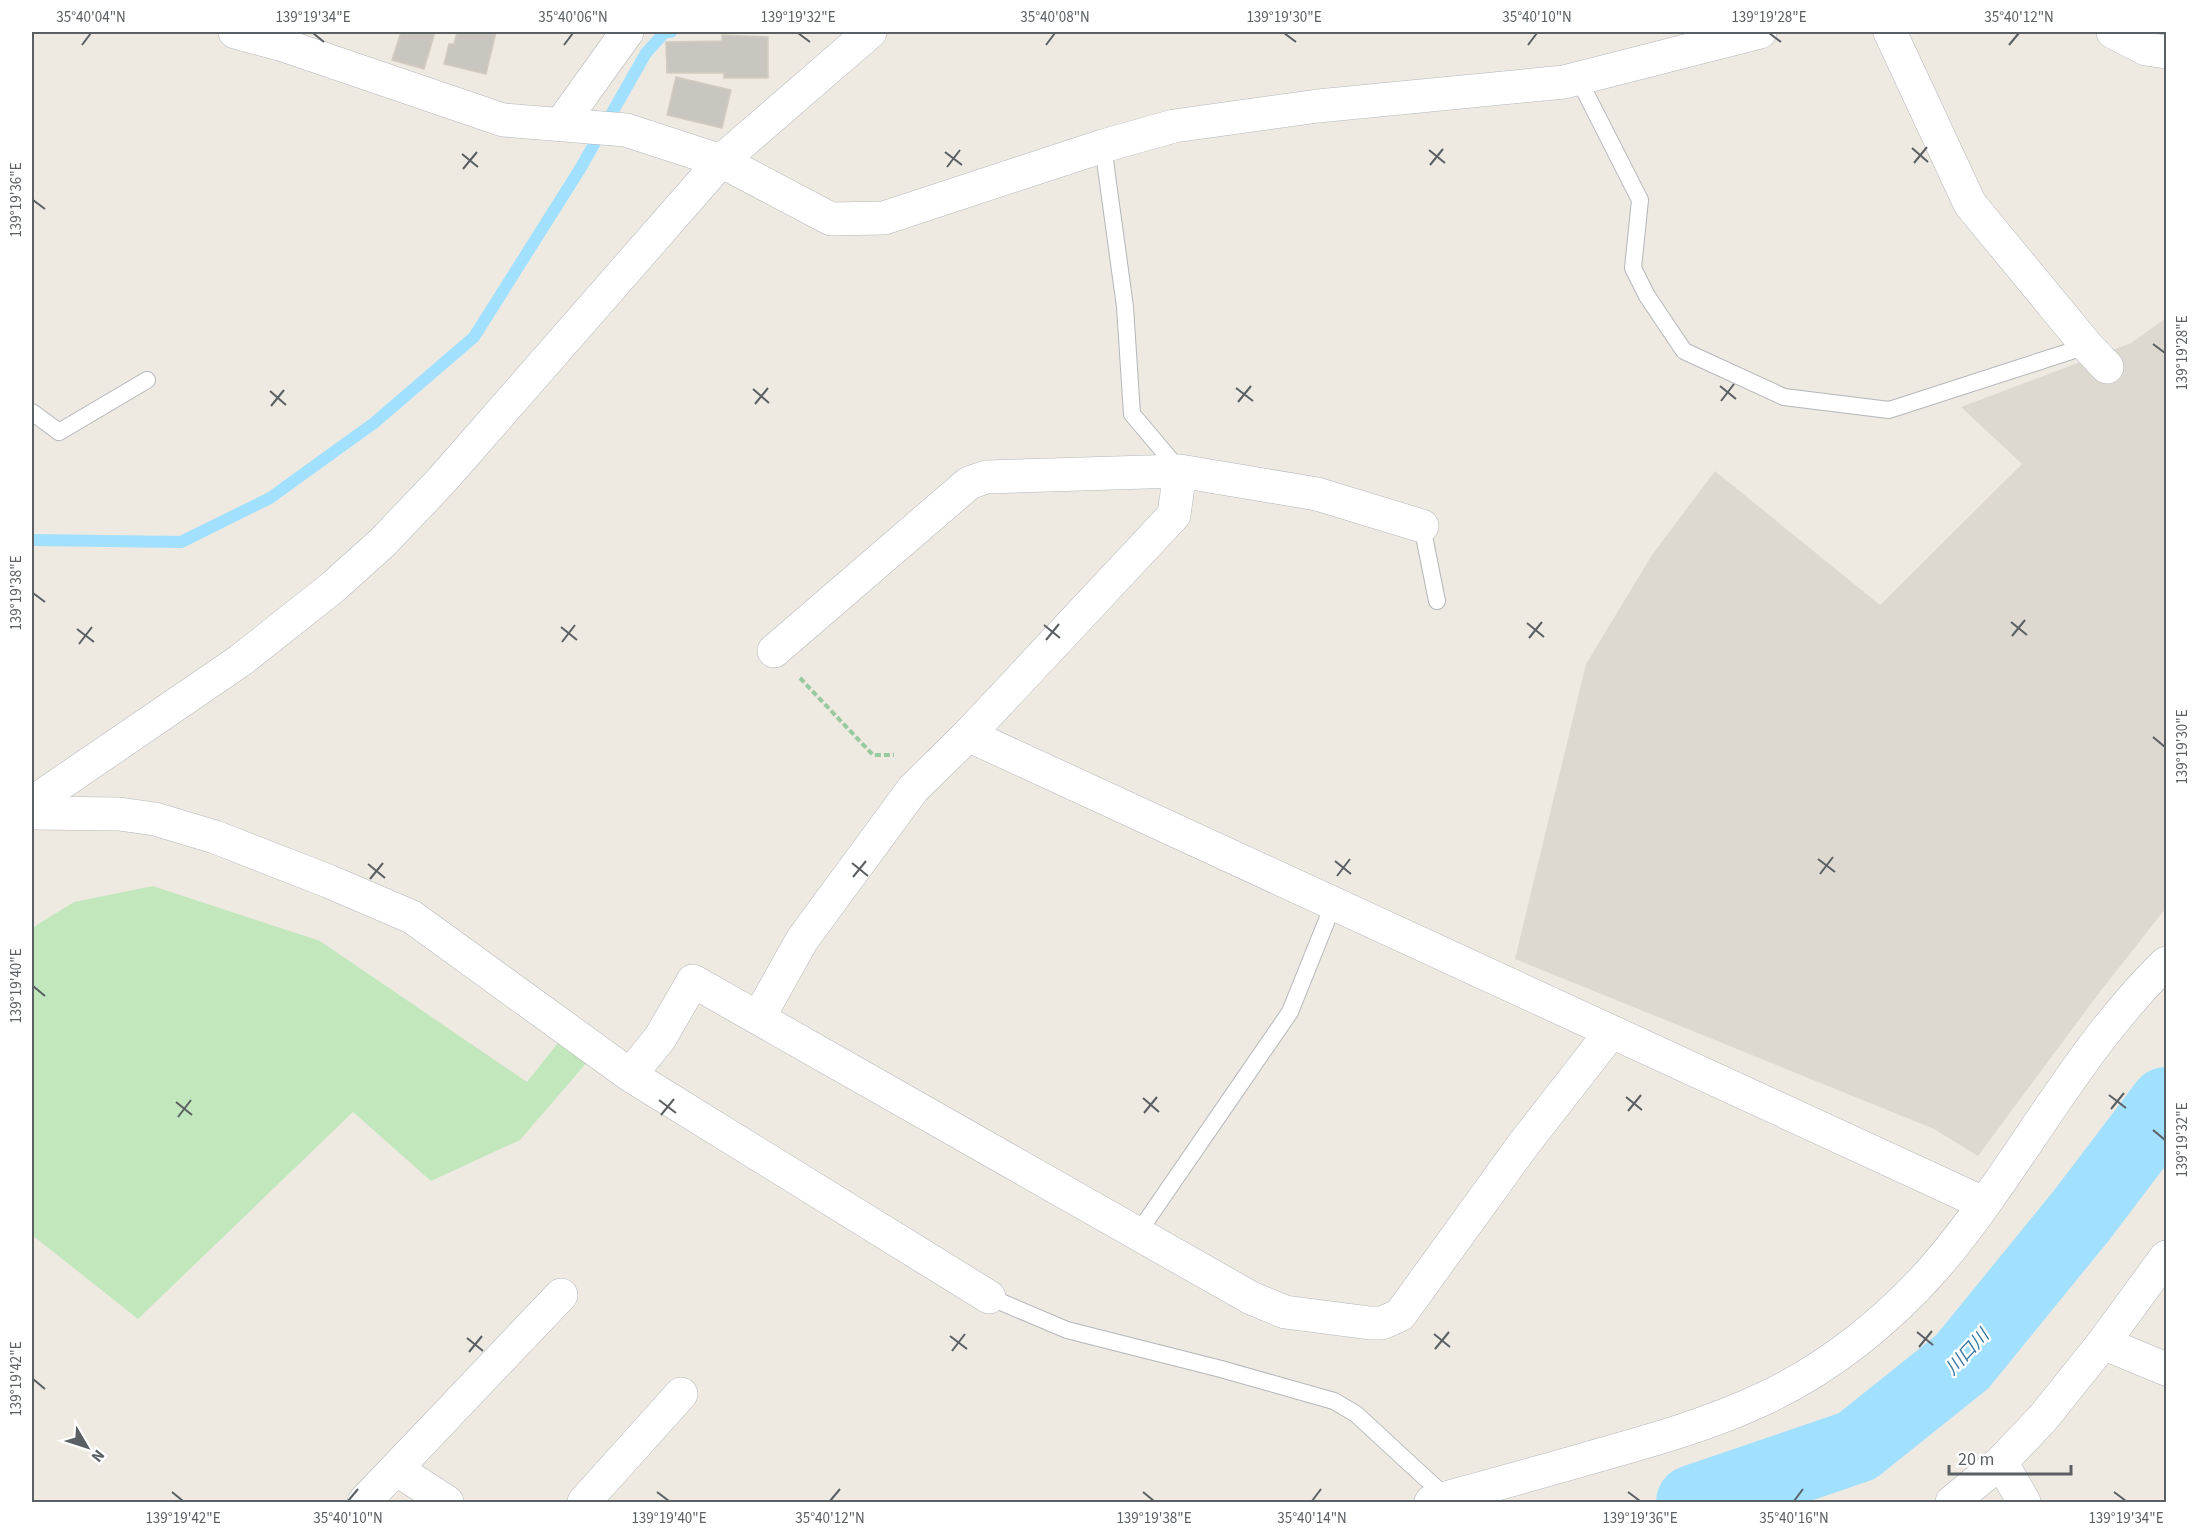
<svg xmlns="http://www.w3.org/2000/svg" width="2198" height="1534" viewBox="0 0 2198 1534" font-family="'Source Sans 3','Noto Sans JP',sans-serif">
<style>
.education{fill:#ded9d0}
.green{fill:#c2e7bd}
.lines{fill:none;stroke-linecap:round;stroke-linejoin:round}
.stream{stroke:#a1e0ff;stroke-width:12}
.river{stroke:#a1e0ff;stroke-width:74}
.building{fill:#c9c5bf;stroke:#d3cbc0;stroke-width:1.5}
.lane-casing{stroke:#b3b6ba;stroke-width:18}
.street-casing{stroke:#b3b6ba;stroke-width:34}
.secondary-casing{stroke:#b4b8bd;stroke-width:34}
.path{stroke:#98caa0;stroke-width:4;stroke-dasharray:6 3;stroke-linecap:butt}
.lane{stroke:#fff;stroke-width:16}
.street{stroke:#fff;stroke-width:33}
.secondary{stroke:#fff;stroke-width:33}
.ticks{fill:none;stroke:#5a5f63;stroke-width:2}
.labels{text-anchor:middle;stroke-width:4.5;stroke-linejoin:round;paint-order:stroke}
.water-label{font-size:18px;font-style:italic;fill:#3677a3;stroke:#fff}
.neatline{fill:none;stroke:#5a5f63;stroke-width:2}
.ticks-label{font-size:15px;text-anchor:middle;fill:#5a5f63}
</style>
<rect width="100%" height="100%" fill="#eeeae2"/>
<!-- education -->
<path class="education" d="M2166 318V908L2099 993 1978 1156 1934 1129 1515 959 1586 664 1652 555 1715 471 1880 605 2022 464 1961 407 2131 343Z"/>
<!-- green -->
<path class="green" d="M153 886 320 941 527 1082 561 1039 589 1060 520 1140 431 1181 353 1112 138 1319 32 1235V928L74 902Z"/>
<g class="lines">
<!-- stream -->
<path class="stream" d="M32 540 181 542 270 498 374 423 474 337 580 169 646 53 665 32H671"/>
<!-- river -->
<path class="river" d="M1693 1502 1857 1446 1962 1362 2081 1216 2166 1104"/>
</g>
<!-- building -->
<path class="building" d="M401 32H435L424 69 392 60Z
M457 32H496L486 74 444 64 449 44H454Z
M722 35 768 37V78H724V73H667L666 42 722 41Z
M676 77 731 90 722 128 667 115Z"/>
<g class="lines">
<defs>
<path id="lane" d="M1579 80 1640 200 1633 268 1647 296 1684 351 1784 397 1889 410 2087 346
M1103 146 1125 307 1132 414 1180 471
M32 412 59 432 147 380
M1422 526 1437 601
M1138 1233 1290 1012 1333 905
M989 1297 1067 1330 1221 1369 1334 1401 1356 1414 1447 1498"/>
<path id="street" d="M235 32 280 44 503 120 626 130 721 161 831 219 884 218 1103 146 1174 126 1318 106 1564 82 1760 32
M1890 32 1970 204 2087 346 2107 367
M2113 32 2146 49 2166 52
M561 124 627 32
M774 651 969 483 986 477 1180 471 1317 494 1422 526
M968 735 1983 1203
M32 813 119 814 155 819 215 837 328 881 412 917 630 1075 989 1297
M759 1017 802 940 913 789 968 735 1174 515 1180 471
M630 1075 660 1038 693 981 1251 1298 1285 1312 1370 1323H1382L1400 1315 1523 1145 1611 1032
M2103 1343 2166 1369
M2001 1462 2024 1502
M396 1469 447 1502
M364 1502 561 1295
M584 1502 681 1394
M1431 1502C1486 1487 1541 1472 1596 1456 1653 1440 1710 1424 1763 1399 1828 1369 1889 1320 1936 1266 2018 1170 2075 1051 2166 963
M1952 1502 2001 1462 2043 1418 2103 1343 2166 1257"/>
<path id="secondary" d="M32 803 241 660 333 587 383 542 442 480 721 161 870 32"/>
</defs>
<!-- lane casing -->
<use href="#lane" class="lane-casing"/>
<!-- street casing -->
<use href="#street" class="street-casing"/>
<!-- secondary casing -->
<use href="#secondary" class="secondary-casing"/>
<!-- path -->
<path class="path" d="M800 678 873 755H894"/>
<!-- lane -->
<use href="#lane" class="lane"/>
<!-- street -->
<use href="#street" class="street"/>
<!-- secondary -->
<use href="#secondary" class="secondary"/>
</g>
<!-- ticks -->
<path class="ticks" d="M313 33 324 42M798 33 810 42M1284 33 1296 42M1769 33 1781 42M82 45 91 33M564 45 573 33M1046 45 1055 33M1528 45 1537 33M2009 45 2019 33M1912 148 1928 162M1429 150 1445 163M945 152 962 165M462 154 478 167M1914 163 1927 147M1430 165 1443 149M947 167 960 150M463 169 477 152M33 200 45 209M2153 344 2165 353M1720 386 1736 399M1236 388 1253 401M753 389 769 403M270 391 286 405M1721 401 1734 384M1238 402 1251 386M755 404 768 388M271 406 284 390M33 593 45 602M2011 622 2027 635M1527 623 1544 637M1044 625 1060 638M561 627 577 640M77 629 94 642M2012 636 2025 620M1529 638 1542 622M1046 640 1059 624M562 642 575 625M79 644 92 627M2153 737 2165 747M1818 859 1835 872M1335 861 1351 874M852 863 868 876M368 864 385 878M1820 874 1833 857M1337 876 1350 859M853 877 866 861M370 879 383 863M33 986 45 996M2109 1095 2126 1108M1626 1097 1642 1110M1143 1098 1159 1112M659 1100 676 1113M176 1102 192 1115M2111 1109 2124 1093M1628 1111 1641 1095M1144 1113 1157 1097M661 1115 674 1099M178 1117 191 1100M2153 1130 2165 1140M1917 1332 1933 1345M1434 1334 1450 1347M950 1336 967 1349M467 1338 483 1351M1919 1347 1932 1331M1435 1349 1449 1332M952 1351 965 1334M469 1352 482 1336M33 1379 45 1389M172 1492 183 1501M657 1492 669 1501M1143 1492 1154 1501M1628 1492 1640 1501M2114 1492 2126 1501M348 1501 358 1489M830 1501 840 1489M1312 1501 1321 1489M1794 1501 1803 1489"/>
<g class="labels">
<!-- water labels -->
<g class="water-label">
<text transform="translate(1967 1352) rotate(-47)" y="6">川口川</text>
</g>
</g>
<!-- border -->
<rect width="2198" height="1534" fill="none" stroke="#ffffff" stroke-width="66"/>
<!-- north arrow -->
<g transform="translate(87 1447) rotate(129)" stroke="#ffffff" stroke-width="4.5" paint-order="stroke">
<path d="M0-4.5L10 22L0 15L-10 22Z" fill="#5a5f63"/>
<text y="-9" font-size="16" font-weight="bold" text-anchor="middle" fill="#5a5f63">N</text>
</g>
<!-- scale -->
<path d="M1949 1465v9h122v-9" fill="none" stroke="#5a5f63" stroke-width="3"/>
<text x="1958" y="1465" font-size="18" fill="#5a5f63" stroke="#ffffff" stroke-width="4.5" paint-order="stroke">20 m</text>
<rect x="33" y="33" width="2132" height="1468" class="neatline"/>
<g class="ticks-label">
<text x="91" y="22">35°40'04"N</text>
<text x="313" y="22">139°19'34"E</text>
<text x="573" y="22">35°40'06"N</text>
<text x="798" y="22">139°19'32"E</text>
<text x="1055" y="22">35°40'08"N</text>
<text x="1284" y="22">139°19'30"E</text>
<text x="1537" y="22">35°40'10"N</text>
<text x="1769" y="22">139°19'28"E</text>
<text x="2019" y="22">35°40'12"N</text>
<text transform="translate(16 200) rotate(-90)" y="5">139°19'36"E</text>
<text transform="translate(2182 353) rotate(-90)" y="5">139°19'28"E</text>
<text transform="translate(16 593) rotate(-90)" y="5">139°19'38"E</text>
<text transform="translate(2182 747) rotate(-90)" y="5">139°19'30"E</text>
<text transform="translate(16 986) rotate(-90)" y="5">139°19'40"E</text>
<text transform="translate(2182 1140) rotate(-90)" y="5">139°19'32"E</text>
<text transform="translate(16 1379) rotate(-90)" y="5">139°19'42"E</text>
<text x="183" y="1523">139°19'42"E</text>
<text x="348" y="1523">35°40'10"N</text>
<text x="669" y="1523">139°19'40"E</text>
<text x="830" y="1523">35°40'12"N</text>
<text x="1154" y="1523">139°19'38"E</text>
<text x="1312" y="1523">35°40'14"N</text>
<text x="1640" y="1523">139°19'36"E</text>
<text x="1794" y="1523">35°40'16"N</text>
<text x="2126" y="1523">139°19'34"E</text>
</g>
</svg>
